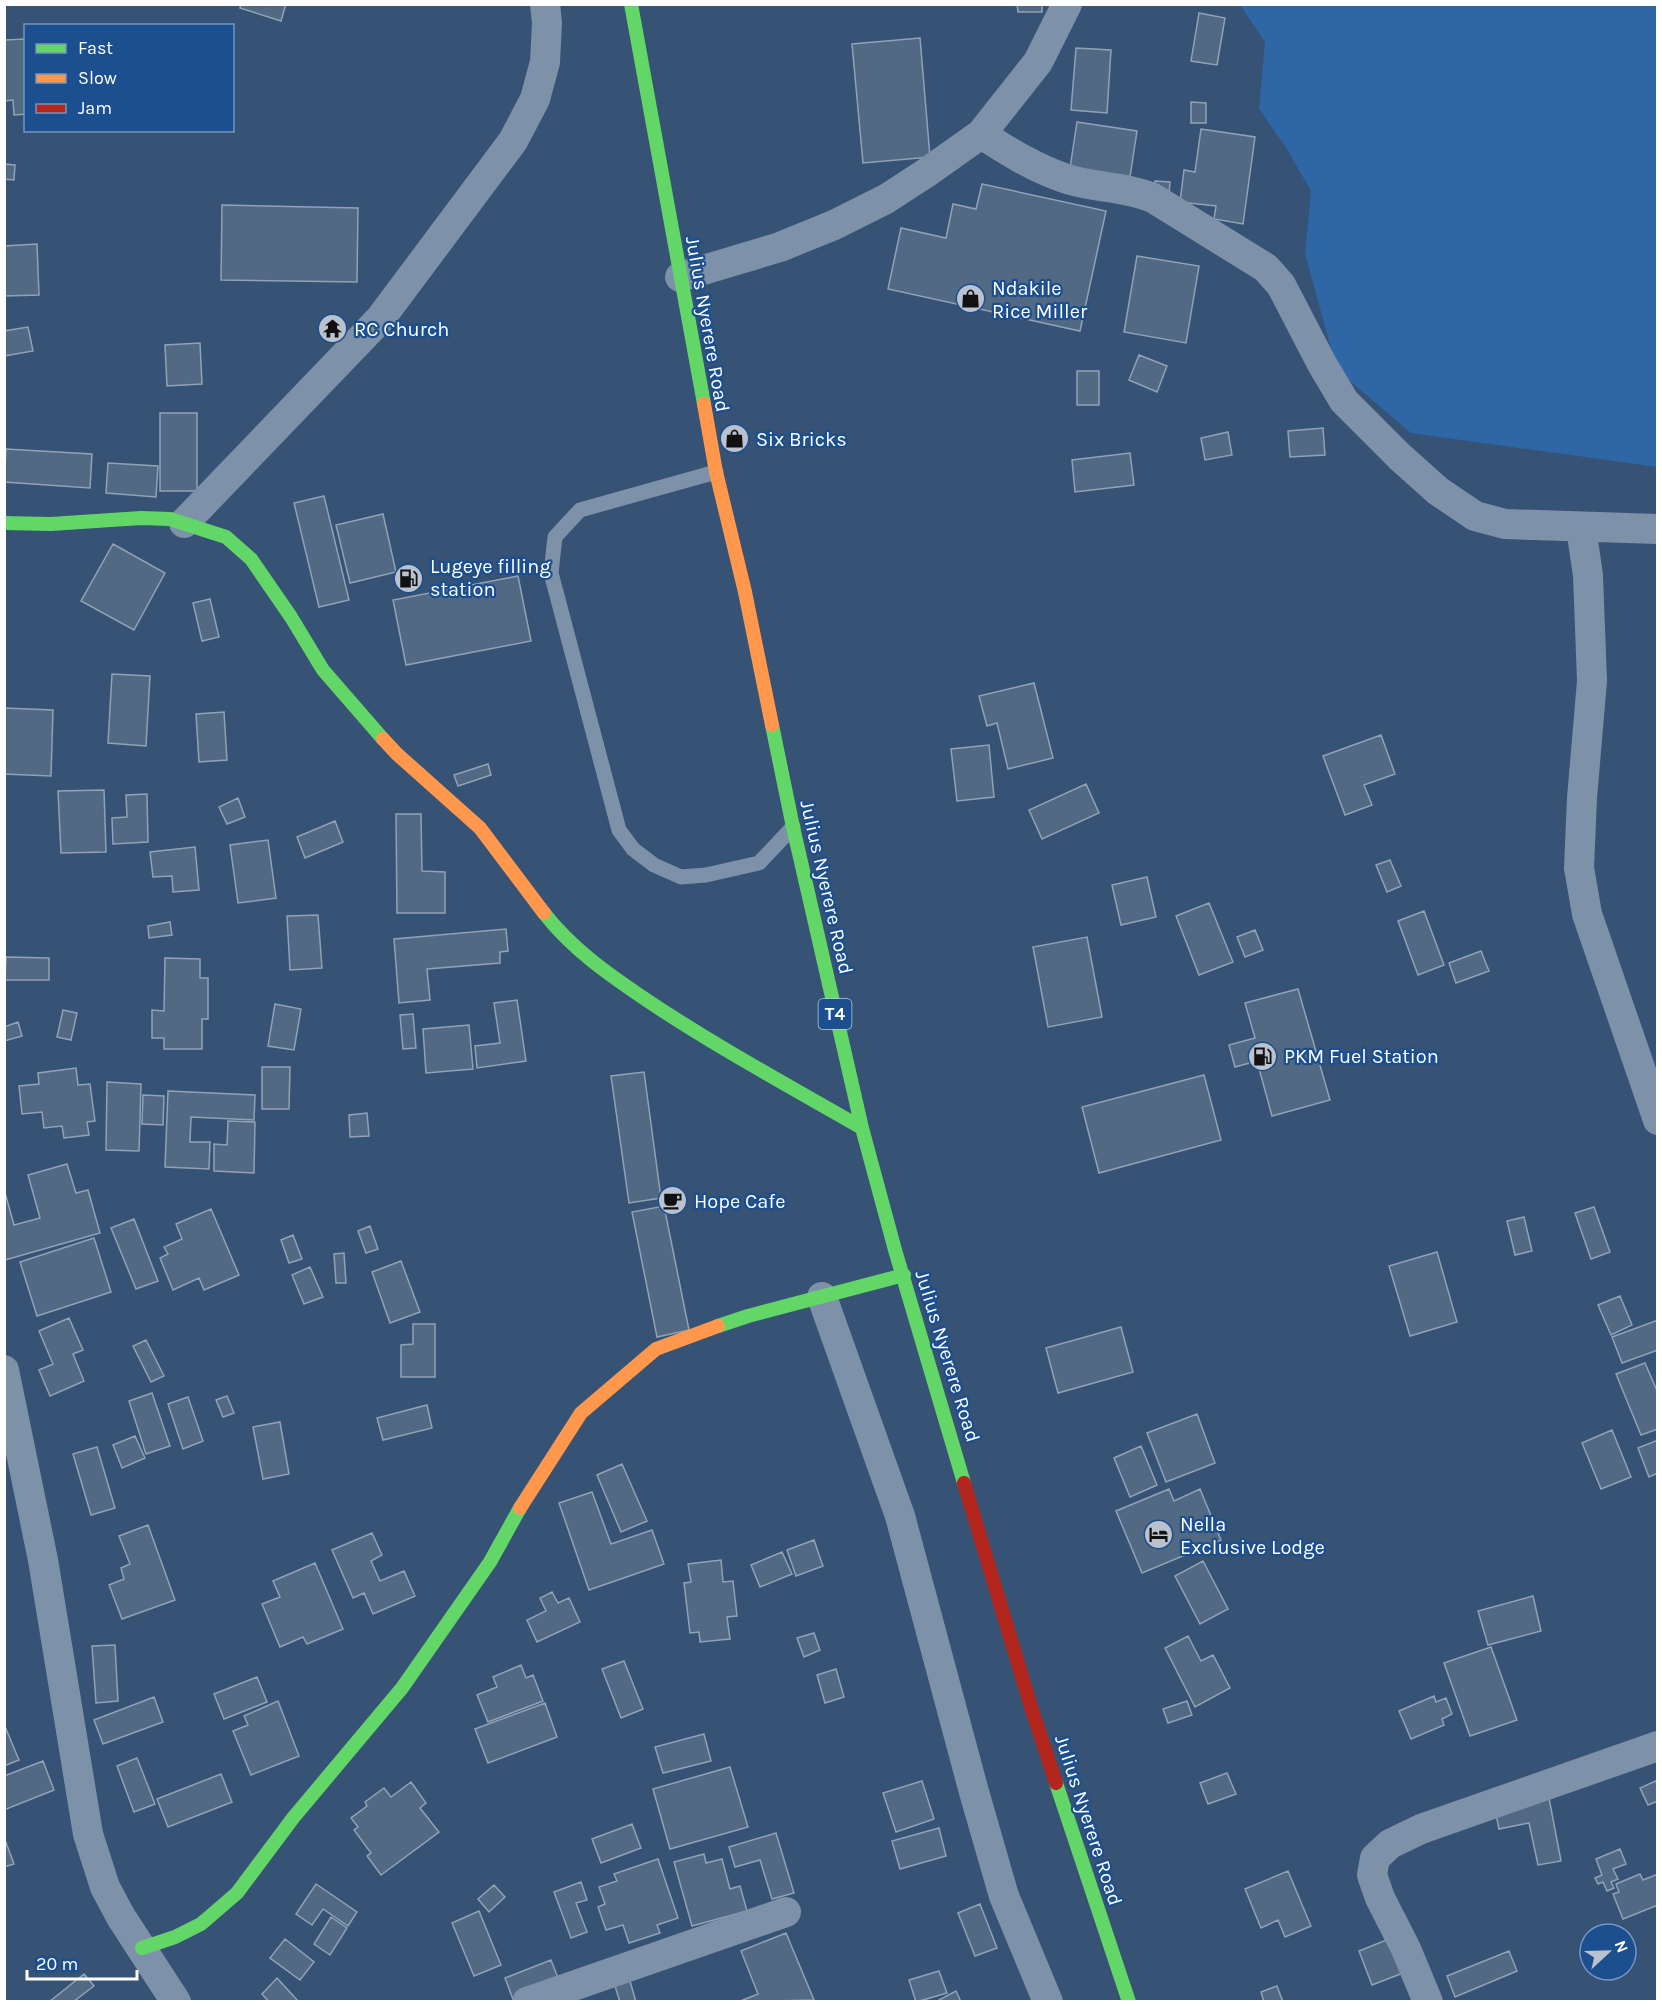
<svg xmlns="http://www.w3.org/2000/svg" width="1662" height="2006" viewBox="0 0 1662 2006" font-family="Karla,sans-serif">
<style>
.green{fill:#2f66a5}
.building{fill:#526984;stroke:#92a2b6;stroke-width:1.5}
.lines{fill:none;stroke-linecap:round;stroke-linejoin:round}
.lane{stroke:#7d92a8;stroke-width:15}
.street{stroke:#7d92a8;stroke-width:30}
.fast{stroke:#63d668;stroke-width:14}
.slow{stroke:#ff974d;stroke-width:14}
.jam{stroke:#b3261e;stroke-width:14}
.labels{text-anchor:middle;stroke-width:4.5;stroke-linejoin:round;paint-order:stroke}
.shield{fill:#1b4f8f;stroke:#bbcadd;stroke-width:1.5}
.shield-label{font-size:18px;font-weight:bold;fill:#fff}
.poi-label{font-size:20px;fill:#fff;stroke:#1b4f8f;text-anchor:start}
.street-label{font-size:20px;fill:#fff;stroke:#1b4f8f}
</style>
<rect width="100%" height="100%" fill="#365274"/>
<!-- green -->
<path class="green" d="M1240 5H1657V467L1411 433 1337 370 1305 254 1311 191 1287 149 1259 109 1265 42Z"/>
<!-- building -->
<path class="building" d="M241 4H286L281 21 240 8Z
M1017 4H1042V12H1018Z
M1199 13 1225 18 1217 65 1191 61Z
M920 38 930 157 863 163 852 44Z
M26 39V114L14 115 13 100 4 101V40Z
M1076 48 1111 50 1107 113 1071 110Z
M1191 102 1206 103V123H1191Z
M1077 122 1137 131 1130 177 1070 168Z
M1201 129 1255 137 1243 224 1214 219 1216 206 1180 202 1184 170 1195 172Z
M4 164 15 165 14 180 4 179Z
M1155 181 1170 182 1169 194H1155Z
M982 184 1106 211 1080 331 888 289 901 228 946 238 953 204 976 209Z
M222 205 358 208 357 282 221 280Z
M37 244 39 295 4 296V246Z
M1137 256 1199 266 1186 343 1124 332Z
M28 327 33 351 4 356V331Z
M200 343 202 384 167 386 165 345Z
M1139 355 1167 366 1157 392 1129 380Z
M1077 371H1099V405H1077Z
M160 413H197V491H160Z
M1323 428 1325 455 1290 457 1288 431Z
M1228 432 1232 455 1205 460 1201 438Z
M6 449 92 454 90 488 4 482Z
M1130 453 1134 485 1075 492 1072 460Z
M108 463 158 466 156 497 106 493Z
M324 496 349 600 319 607 294 503Z
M383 514 396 572 350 583 336 525Z
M113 544 165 573 134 630 81 601Z
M518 576 531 641 406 665 393 600Z
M210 599 219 637 202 641 193 603Z
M112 674 150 676 146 746 108 743Z
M1034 683 1053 758 1008 769 997 723 987 726 979 696Z
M4 708 53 710 51 776 4 774Z
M224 712 227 760 199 762 196 714Z
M1381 735 1395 774 1364 785 1372 805 1345 815 1323 756Z
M989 745 994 797 957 801 951 749Z
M488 764 491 775 458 786 454 775Z
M1086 784 1099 813 1042 839 1029 810Z
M104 790 106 852 61 853 58 791Z
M147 794 148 842 113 844 112 818 127 817 126 795Z
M238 798 245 817 227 824 219 807Z
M396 814H421L422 871 445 872V913H397Z
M335 821 343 842 305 858 297 837Z
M268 840 276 898 238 903 230 845Z
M195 847 199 890 173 892 172 876 153 877 150 852Z
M1390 860 1401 886 1387 892 1376 865Z
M1147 877 1156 917 1121 925 1112 885Z
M1209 903 1233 962 1199 975 1176 916Z
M1424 911 1444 965 1418 975 1398 921Z
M318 915 322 968 290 970 287 916Z
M170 922 172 935 149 938 148 926Z
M506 929 508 951 500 952V963L427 969 430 1000 399 1003 394 939Z
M1255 930 1263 950 1245 957 1237 937Z
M1087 937 1102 1017 1048 1027 1033 947Z
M1481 951 1489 971 1456 983 1449 963Z
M6 957 49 958V980H5Z
M165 958 200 959V978H208V1019H202V1049H164V1038H152V1010L164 1011Z
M1298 989 1330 1100 1272 1116 1257 1061 1235 1067 1229 1045 1255 1038 1245 1003Z
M517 1000 526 1061 477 1068 475 1046 500 1043 494 1003Z
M275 1004 301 1009 294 1050 268 1046Z
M63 1010 77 1013 71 1040 57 1037Z
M413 1014 416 1048 403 1049 400 1015Z
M18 1022 22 1036 4 1041V1027Z
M469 1025 473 1069 426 1073 423 1029Z
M262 1067H290L289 1109H262Z
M76 1068 78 1085 90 1084 95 1121 87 1122 89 1135 64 1138 62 1126 44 1128 42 1112 22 1114 19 1086 39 1084 38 1073Z
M644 1072 661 1198 629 1203 611 1076Z
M1204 1075 1221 1140 1099 1173 1082 1107Z
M107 1082 141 1084 139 1151 106 1150Z
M168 1091 255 1095 254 1120 191 1117 190 1142H210L209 1169 165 1167Z
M143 1095 164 1096 163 1125 142 1124Z
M367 1113 369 1136 350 1137 349 1115Z
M228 1121 255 1122 254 1173 214 1171V1144L227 1145Z
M67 1164 76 1193 88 1190 100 1233 5 1260 4 1189 14 1225 40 1218 28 1175Z
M664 1206 689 1330 657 1337 632 1212Z
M1594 1207 1610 1252 1591 1259 1575 1213Z
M211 1209 239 1275 204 1290 199 1278 173 1290 160 1258 168 1254 164 1247 182 1239 176 1224Z
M1524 1217 1532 1251 1515 1255 1507 1221Z
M134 1219 158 1281 136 1289 111 1228Z
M370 1226 378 1249 366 1253 358 1231Z
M293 1235 302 1259 289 1263 281 1240Z
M94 1238 111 1292 37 1316 20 1262Z
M1437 1252 1457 1322 1410 1336 1389 1266Z
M344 1253 346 1283H336L334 1254Z
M401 1261 420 1312 390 1323 372 1272Z
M310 1267 323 1297 304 1304 292 1275Z
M1620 1296 1632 1325 1611 1335 1598 1305Z
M69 1318 83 1350 73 1354 84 1381 50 1396 39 1370 53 1364 39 1331Z
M1658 1320V1350L1622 1363 1612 1337Z
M413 1324H435V1377H401V1345L413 1344Z
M1121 1327 1133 1372 1058 1393 1046 1348Z
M146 1340 164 1376 151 1382 133 1346Z
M1645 1363 1658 1393V1429L1641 1435 1616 1374Z
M152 1393 170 1446 146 1454 129 1401Z
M227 1396 234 1413 223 1417 216 1400Z
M188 1397 203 1441 183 1449 168 1404Z
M427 1405 432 1428 383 1440 377 1418Z
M1197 1414 1215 1463 1166 1482 1147 1433Z
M280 1422 289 1474 263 1479 253 1427Z
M1612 1430 1631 1477 1601 1489 1582 1443Z
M135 1436 145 1458 122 1468 113 1445Z
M1658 1440V1473L1649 1477 1638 1448Z
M1141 1446 1157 1485 1130 1497 1114 1458Z
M97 1447 115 1508 91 1515 73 1454Z
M622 1464 647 1521 621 1532 597 1475Z
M1169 1489 1174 1501 1200 1489 1221 1540 1142 1573 1116 1511Z
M592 1492 611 1544 652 1530 664 1564 589 1590 559 1503Z
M148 1525 175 1600 122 1619 109 1585 124 1579 121 1568 130 1564 119 1536Z
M372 1533 382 1555 371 1561 380 1581 404 1571 415 1596 373 1614 364 1593 353 1598 332 1550Z
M814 1540 823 1566 796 1576 787 1550Z
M782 1552 792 1574 760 1587 751 1565Z
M721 1560 723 1582 733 1581 737 1616 727 1617 730 1639 700 1642 699 1632 690 1633 684 1583 691 1582 688 1564Z
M1203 1561 1228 1609 1200 1624 1175 1576Z
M315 1563 343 1629 307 1644 303 1637 280 1647 262 1604 280 1597 273 1581Z
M552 1592 558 1603 569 1598 580 1622 537 1642 527 1620 546 1611 540 1598Z
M1533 1596 1541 1631 1488 1645 1478 1611Z
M814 1633 820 1650 804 1657 797 1638Z
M1188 1636 1201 1661 1213 1655 1230 1688 1195 1707 1165 1648Z
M115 1645 118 1701 96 1703 92 1646Z
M1491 1647 1517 1720 1470 1736 1444 1663Z
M624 1661 643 1709 621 1718 602 1669Z
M521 1665 526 1678 533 1675 543 1701 488 1722 477 1695 497 1687 493 1677Z
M836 1669 844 1697 825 1703 817 1675Z
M257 1677 267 1702 224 1719 214 1694Z
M1434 1696 1436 1702 1446 1698 1452 1714 1442 1719 1444 1725 1411 1739 1399 1711Z
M154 1697 163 1722 103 1744 94 1720Z
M278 1701 299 1756 251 1775 233 1731 248 1725 244 1716Z
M1187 1701 1192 1715 1168 1723 1163 1709Z
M545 1703 557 1737 488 1763 475 1729Z
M4 1724 19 1760 4 1766Z
M704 1734 711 1761 663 1773 655 1747Z
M137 1758 155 1804 134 1812 117 1766Z
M43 1761 54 1790 4 1810V1776Z
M730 1767 748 1827 670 1849 653 1789Z
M1227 1773 1236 1794 1208 1804 1200 1783Z
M221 1774 232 1802 168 1827 157 1799Z
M1658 1780V1801L1648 1805 1640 1788Z
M922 1781 934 1819 896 1832 883 1793Z
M411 1782 426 1803 420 1808 439 1832 381 1875 367 1856 371 1853 354 1830 358 1827 351 1818 367 1806 365 1802 384 1788 391 1797Z
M1549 1798 1561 1861 1538 1865 1529 1823 1499 1829 1495 1809Z
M632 1824 641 1848 601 1863 592 1839Z
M939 1828 946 1856 900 1869 892 1841Z
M776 1833 794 1893 772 1899 760 1860 735 1867 729 1847Z
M4 1837 14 1864 4 1867Z
M1620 1849 1626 1864 1613 1869 1618 1879 1611 1882 1614 1888 1607 1891 1603 1882 1598 1884 1595 1878 1602 1875 1596 1859Z
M704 1854 706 1863 722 1859 730 1889 740 1886 747 1911 692 1926 674 1862Z
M658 1859 678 1918 657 1925 660 1933 629 1943 623 1925 606 1930 598 1907 605 1904 599 1887 617 1881 614 1874Z
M1288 1871 1311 1926 1285 1937 1278 1920 1261 1928 1245 1889Z
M1640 1874 1643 1880 1658 1874V1905L1623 1919 1613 1894 1619 1892 1616 1884Z
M581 1882 587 1900 576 1903 587 1932 571 1938 554 1892Z
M316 1884 357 1912 348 1926 323 1909 312 1925 296 1914Z
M494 1885 505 1897 489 1912 478 1899Z
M980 1904 997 1948 975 1956 958 1913Z
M479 1911 501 1965 474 1976 452 1923Z
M331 1917 347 1928 330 1955 314 1944Z
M786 1933 814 2000 738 2002 758 1994 741 1951Z
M285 1939 314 1962 300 1980 270 1958Z
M1389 1939 1403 1973 1372 1985 1359 1951Z
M1509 1951 1517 1971 1455 1997 1447 1976Z
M551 1960 560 1983 514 2002 505 1978Z
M939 1971 947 1993 916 2002 909 1980Z
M84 1974 94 1986 73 2002H49Z
M277 1978 299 2002H269L262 1994Z
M630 1981 636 2002H620L615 1986Z
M1277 1986 1283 2002H1264L1261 1992Z
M956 1991 961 2002 937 2001Z"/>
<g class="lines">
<!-- lane -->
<path class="lane" d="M716 472 580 510 555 537 551 573 619 830 633 849 654 865 681 877 706 875 759 863 793 827"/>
<!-- street -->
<path class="street" d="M981 134C1009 152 1036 169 1067 179 1095 188 1123 186 1153 198L1266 268 1281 285 1322 364 1344 401 1400 457 1438 491 1475 516 1505 524 1658 529
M680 277 780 247 834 225 886 199 926 173 981 134 1038 62 1067 4
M184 523 380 319 513 141 535 99 545 62 547 23 545 4
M1581 528 1588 575 1592 681 1582 798 1579 868 1587 914 1658 1120
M822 1297 900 1516 974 1792 1004 1896 1048 2002
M4 1370 43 1560 88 1834 105 1887 121 1917 176 2002
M527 2002 786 1912
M1428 2002 1406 1949 1380 1898 1372 1875 1375 1858 1390 1844 1421 1829 1658 1746"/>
<!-- fast -->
<path class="fast" d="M631 4 704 404
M4 523 51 524 141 518 170 519 226 537 251 559 291 617 323 670 383 739
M772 725 793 827 862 1128 895 1250 964 1483
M544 913C572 949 608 974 645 999 715 1046 789 1086 862 1128
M718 1326 748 1316 904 1275
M1056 1783 1129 2002
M142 1948 175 1937 201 1924 237 1893 293 1818 402 1688 490 1562 520 1508"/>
<!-- slow -->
<path class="slow" d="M704 404 716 472 745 592 772 725
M383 739 397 754 480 828 544 913
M520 1508 581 1413 656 1349 718 1326"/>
<!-- jam -->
<path class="jam" d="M964 1483 1031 1707 1056 1783"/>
</g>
<!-- icons -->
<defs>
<symbol id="shop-disc" viewBox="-11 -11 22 22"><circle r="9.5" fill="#b9c2ce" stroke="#1b4f8f"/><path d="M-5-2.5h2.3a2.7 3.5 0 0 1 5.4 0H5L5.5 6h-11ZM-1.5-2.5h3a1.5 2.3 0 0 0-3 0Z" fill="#111"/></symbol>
<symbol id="temple-disc" viewBox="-11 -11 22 22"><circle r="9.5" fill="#b9c2ce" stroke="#1b4f8f"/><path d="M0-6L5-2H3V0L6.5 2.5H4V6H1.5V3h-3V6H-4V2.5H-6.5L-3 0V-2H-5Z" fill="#111"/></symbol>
<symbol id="fuel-disc" viewBox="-11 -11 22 22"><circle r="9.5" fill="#b9c2ce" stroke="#1b4f8f"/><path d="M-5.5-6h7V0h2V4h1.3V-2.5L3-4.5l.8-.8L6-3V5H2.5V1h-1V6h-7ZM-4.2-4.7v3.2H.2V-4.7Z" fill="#111"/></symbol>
<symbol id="cafe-disc" viewBox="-11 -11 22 22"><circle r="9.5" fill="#b9c2ce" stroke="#1b4f8f"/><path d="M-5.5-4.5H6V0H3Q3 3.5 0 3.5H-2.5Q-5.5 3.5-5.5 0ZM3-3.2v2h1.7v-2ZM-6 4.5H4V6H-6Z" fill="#111"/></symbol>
<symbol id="hotel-disc" viewBox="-11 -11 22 22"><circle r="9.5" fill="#b9c2ce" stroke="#1b4f8f"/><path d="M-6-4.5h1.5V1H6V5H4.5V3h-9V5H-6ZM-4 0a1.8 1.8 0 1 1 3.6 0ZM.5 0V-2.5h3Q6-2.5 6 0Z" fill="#111"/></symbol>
</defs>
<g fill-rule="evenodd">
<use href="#shop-disc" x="954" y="282" width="33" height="33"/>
<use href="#temple-disc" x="316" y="312" width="33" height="33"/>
<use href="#shop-disc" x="718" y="422" width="33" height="33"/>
<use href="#fuel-disc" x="392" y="562" width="33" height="33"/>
<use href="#fuel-disc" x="1246" y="1040" width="33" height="33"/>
<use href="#cafe-disc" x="656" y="1184" width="33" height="33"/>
<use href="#hotel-disc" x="1142" y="1518" width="33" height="33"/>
</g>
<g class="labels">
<!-- shield labels -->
<rect class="shield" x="818.5" y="999" width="33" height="30" rx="4.5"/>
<g class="shield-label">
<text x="835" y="1020">T4</text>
</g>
<!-- poi labels -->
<g class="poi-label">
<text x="992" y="295">Ndakile<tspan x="992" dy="23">Rice Miller</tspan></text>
<text x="354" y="336">RC Church</text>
<text x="756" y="446">Six Bricks</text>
<text x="430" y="573">Lugeye filling<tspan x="430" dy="23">station</tspan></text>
<text x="1284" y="1063">PKM Fuel Station</text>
<text x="694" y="1208">Hope Cafe</text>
<text x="1180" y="1531">Nella<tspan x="1180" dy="23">Exclusive Lodge</tspan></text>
</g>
<!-- street labels -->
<g class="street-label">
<text transform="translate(708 324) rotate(80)" y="7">Julius Nyerere Road</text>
<text transform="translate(827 887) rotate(77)" y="7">Julius Nyerere Road</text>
<text transform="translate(948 1356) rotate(73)" y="7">Julius Nyerere Road</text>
<text transform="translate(1089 1820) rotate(72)" y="7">Julius Nyerere Road</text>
</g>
</g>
<!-- border -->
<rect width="1662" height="2006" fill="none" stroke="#ffffff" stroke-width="12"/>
<!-- legend -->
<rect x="24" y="24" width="210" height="108" fill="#1b4f8f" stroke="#7695bc" stroke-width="1.5"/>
<rect x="36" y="44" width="30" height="9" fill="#63d668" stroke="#7695bc" stroke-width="1.5"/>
<text x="78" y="54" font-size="18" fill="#ffffff">Fast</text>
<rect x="36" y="74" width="30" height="9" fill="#ff974d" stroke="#7695bc" stroke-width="1.5"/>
<text x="78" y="84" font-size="18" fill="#ffffff">Slow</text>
<rect x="36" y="104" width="30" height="9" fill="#b3261e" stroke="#7695bc" stroke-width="1.5"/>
<text x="78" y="114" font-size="18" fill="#ffffff">Jam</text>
<!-- north arrow -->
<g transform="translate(1608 1952) rotate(68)"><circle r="28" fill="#1b4f8f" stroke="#7695bc" stroke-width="1.5"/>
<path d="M0-4.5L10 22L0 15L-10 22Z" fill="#b9c2ce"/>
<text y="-9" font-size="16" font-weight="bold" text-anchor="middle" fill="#ffffff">N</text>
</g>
<!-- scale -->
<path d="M27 1970v9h110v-9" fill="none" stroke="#ffffff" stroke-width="3"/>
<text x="36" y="1970" font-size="18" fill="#ffffff" stroke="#1b4f8f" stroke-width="4.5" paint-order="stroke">20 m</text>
</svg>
